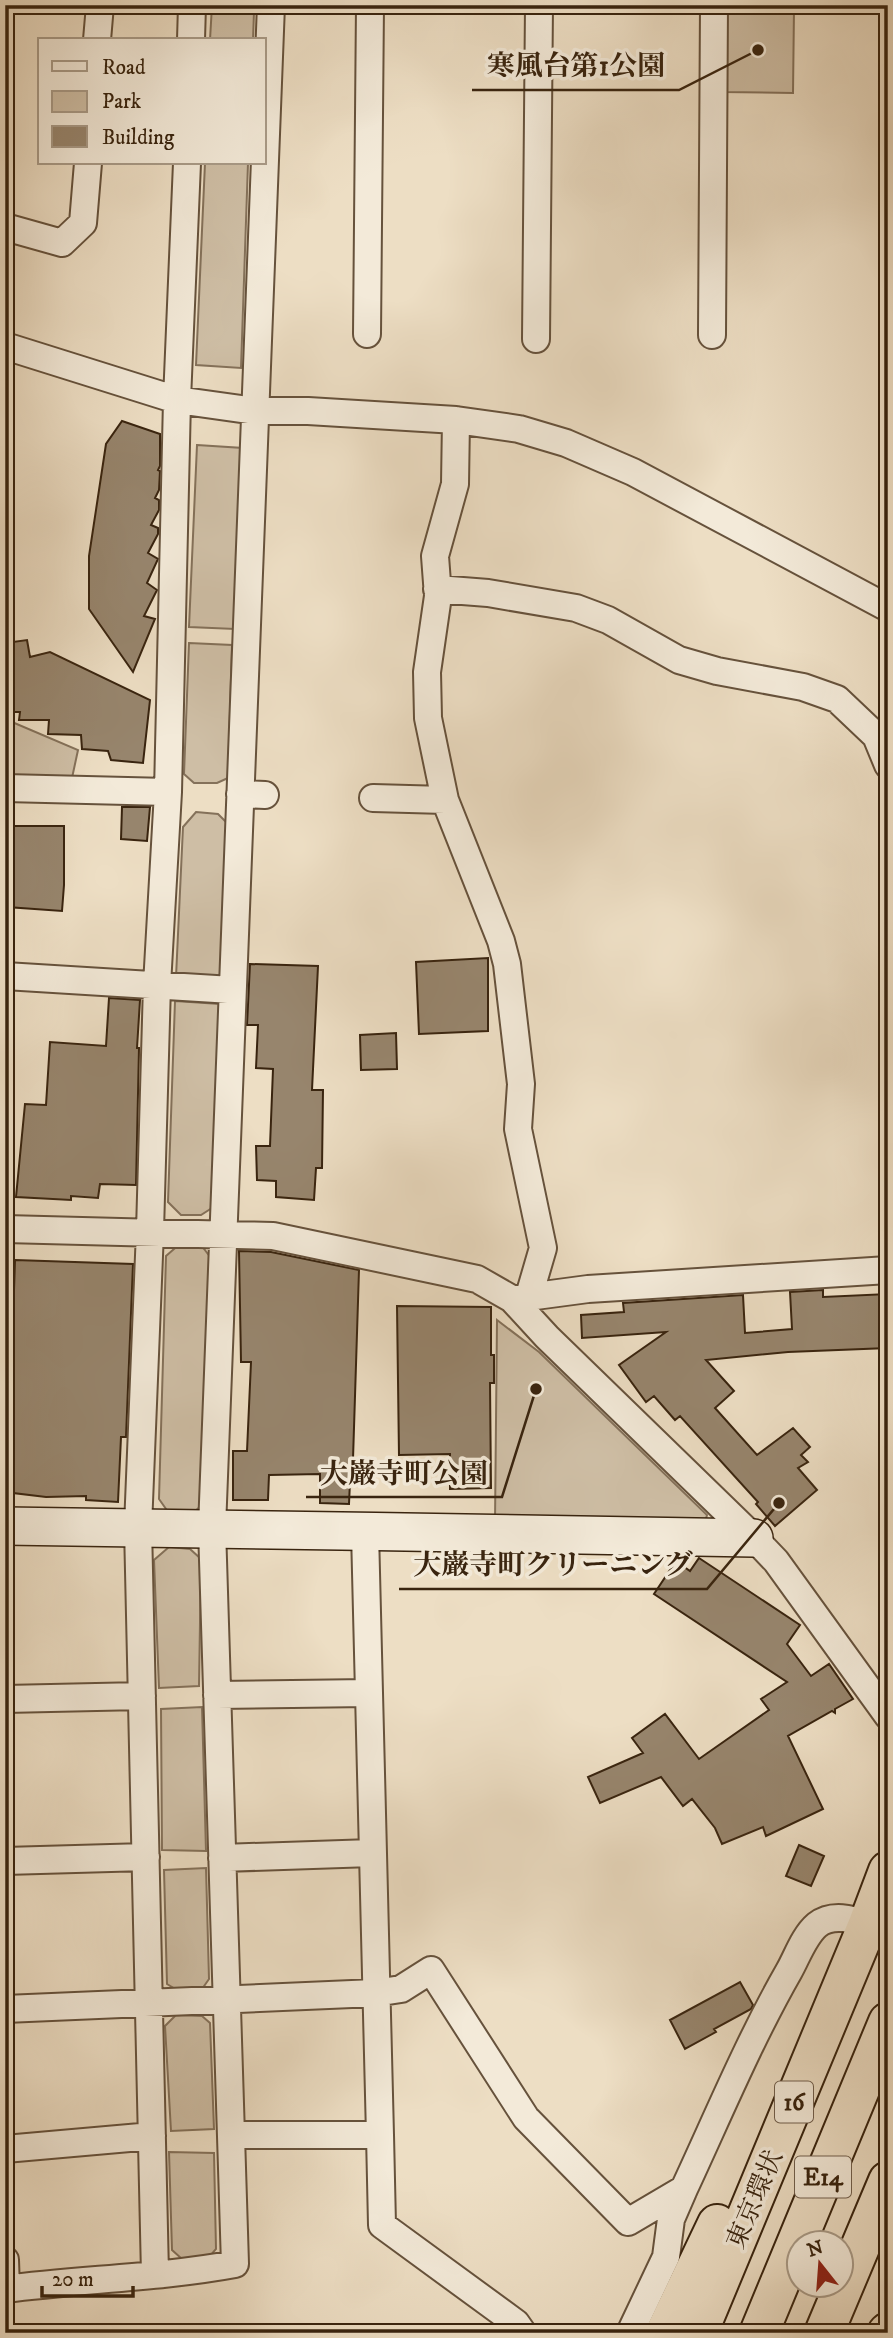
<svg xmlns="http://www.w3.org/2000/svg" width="893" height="2338" viewBox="0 0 893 2338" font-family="'IM FELL DW Pica','Noto Serif JP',serif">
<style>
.green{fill:#cebea5;stroke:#84715a;stroke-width:2}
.building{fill:#97856d;stroke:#39240f;stroke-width:2}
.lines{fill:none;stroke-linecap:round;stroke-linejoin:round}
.street-casing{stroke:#66523c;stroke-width:30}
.secondary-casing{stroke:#39240f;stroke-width:40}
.highway-casing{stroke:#39240f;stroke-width:42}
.street{stroke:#f3ead9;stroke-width:26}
.secondary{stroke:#f3ead9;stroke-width:37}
.highway{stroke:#eddec4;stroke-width:38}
.labels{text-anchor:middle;stroke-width:7;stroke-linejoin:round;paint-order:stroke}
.shield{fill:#f3ead9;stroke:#715f4c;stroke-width:2}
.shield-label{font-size:24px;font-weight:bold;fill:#39240f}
.street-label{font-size:26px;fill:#39240f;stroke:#f3ead9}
.leader{fill:none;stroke:#39240f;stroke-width:2.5}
.callout-dot{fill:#39240f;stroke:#f3ead9;stroke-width:2.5}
.callout-label{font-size:28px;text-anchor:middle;font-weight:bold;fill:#39240f;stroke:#f3ead9;stroke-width:7;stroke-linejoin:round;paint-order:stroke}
</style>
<rect width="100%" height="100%" fill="#eddec4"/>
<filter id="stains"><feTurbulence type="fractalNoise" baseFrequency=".00286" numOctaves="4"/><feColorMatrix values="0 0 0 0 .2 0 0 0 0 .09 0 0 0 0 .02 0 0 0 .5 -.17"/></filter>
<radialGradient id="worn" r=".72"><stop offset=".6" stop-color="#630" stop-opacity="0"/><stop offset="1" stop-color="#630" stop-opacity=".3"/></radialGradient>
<!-- green -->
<path class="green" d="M212 5H247L254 12 253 40H210Z
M723 8 794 9 793 93 722 92Z
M205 163H248L241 368 196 365Z
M197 445 243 448 235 629 189 627Z
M189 643 232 645 228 778 217 783H194L184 774Z
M5 719 78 750 72 778 5 776Z
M196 812 218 814 227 823 220 979 176 977 183 827Z
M175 1001 220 1004 215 1206 201 1215H181L168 1202Z
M182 1242 201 1245 211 1258 206 1501 191 1515 171 1516 159 1499 166 1256Z
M497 1320 539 1352 707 1515 704 1526 495 1522Z
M169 1547 190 1549 201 1559 199 1686 159 1688 154 1560Z
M202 1707 206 1851 162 1850 161 1709Z
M206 1868 209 1979 202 1989 177 1990 167 1984 164 1870Z
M176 2015 202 2016 210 2023 214 2129 171 2131 165 2026Z
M169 2152 214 2153 216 2249 210 2256 182 2259 172 2250Z"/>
<!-- building -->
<path class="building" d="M122 421 160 434V466L158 470 160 471 159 490 155 498 159 500V510L151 525 158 528V534L148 553 158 559 147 583 157 590 144 616 155 619 133 672 89 609V556L106 444Z
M27 640 30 657 50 652 150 700 143 763 111 760 108 751 82 749 81 735 48 734 49 720H19L20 712H5V643Z
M122 807H150L147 841 121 839Z
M5 826H64V885L62 911 7 907 12 857H5Z
M488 958V1031L419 1034 416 962Z
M250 964 318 966 312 1090H323L322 1168H316L314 1200 276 1197V1181L257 1180 256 1146H270L273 1069 256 1068 258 1025H247Z
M109 998 140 1000 137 1048H139L136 1185 100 1184 98 1198 71 1196V1200L16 1197 25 1104 46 1105 50 1042 106 1046Z
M396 1033 397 1069 361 1070 360 1035Z
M239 1251 271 1252 359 1270 353 1459H351L349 1504 320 1503V1474L269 1475 268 1500H233V1451H247L251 1362H241Z
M15 1260 133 1264 126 1437H121L118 1502 86 1500V1496L46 1497 5 1492 11 1413H7L9 1318 13 1319Z
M823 1290V1297L888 1294V1348L788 1352 706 1360 734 1391 715 1408 757 1455 793 1428 810 1447 801 1455 808 1462 798 1468 817 1490 775 1526 756 1504 758 1502 680 1416 675 1420 654 1396 646 1402 619 1365 666 1332 582 1338 581 1315 624 1312 623 1303 743 1295 745 1333 792 1329 790 1292Z
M397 1306 491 1307V1355H494V1383H490L491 1488 450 1489V1454L399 1455Z
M699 1558 800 1625 787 1644 811 1676 829 1664 853 1699 835 1709V1713L832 1711 788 1736 823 1809 766 1836 763 1827 722 1844 715 1828 692 1799 683 1806 661 1777 600 1803 588 1777 643 1753 632 1738 665 1714 699 1759 769 1710 761 1699 787 1682 654 1594 676 1561 690 1571Z
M799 1845 824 1856 811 1886 786 1876Z
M740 1982 753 2005 751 2009 714 2029 716 2032 685 2049 670 2020Z"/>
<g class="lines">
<defs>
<path id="street" d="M97 40 100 5
M191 40 192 5
M5 227 62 243 83 223 88 163
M367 334 370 5
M712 335 714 5
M536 339 539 5
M5 346 177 400 255 411H308L456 420 519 429 566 443 633 472 888 608
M456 420 455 484 435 556 438 596 427 672 428 718 445 800 501 941 507 964 521 1084 518 1129 543 1248 529 1296
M437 589 488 593 576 608 608 620 679 660 717 671 803 687 837 699 876 736 888 765
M5 788 168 792
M240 794 265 795
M373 798 445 800
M5 976 232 990
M5 1229 273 1236 477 1279 512 1299 547 1337 754 1538 776 1561 888 1716
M513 1299 588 1289 888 1270
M217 1695 368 1693
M5 1699 142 1696
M222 1858 372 1853
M5 1861 146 1857
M5 2009 375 1993 401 1989 431 1970 526 2118 628 2222 684 2189
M231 2135H380L365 1532
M380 2135 382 2225 516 2323 523 2333
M5 2149 152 2136
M5 2260 6 2289
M155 2274 138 1527 150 1231 157 985 168 792 177 400 187 163
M5 2289C81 2279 159 2278 235 2264L212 1528 271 5
M630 2333 666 2257 671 2219 684 2189C718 2116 749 2041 789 1971 797 1957 804 1936 817 1925 832 1913 852 1919 868 1924"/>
<path id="secondary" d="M5 1526C255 1528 504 1535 754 1538"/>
<path id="highway" d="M665 2333 717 2224
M698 2333 868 1924 888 1871
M759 2333 888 2022
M824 2333 888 2181
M887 2333 888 2332"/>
</defs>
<!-- street casing -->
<use href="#street" class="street-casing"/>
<!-- secondary casing -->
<use href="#secondary" class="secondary-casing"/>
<!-- highway casing -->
<use href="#highway" class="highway-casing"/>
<!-- street -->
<use href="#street" class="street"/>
<!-- secondary -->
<use href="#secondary" class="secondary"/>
<!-- highway -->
<use href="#highway" class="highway"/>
</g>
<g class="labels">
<!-- shield labels -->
<g class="shield">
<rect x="775" y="2081.5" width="38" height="41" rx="5"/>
<rect x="795" y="2156.5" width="56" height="41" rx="5"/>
</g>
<g class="shield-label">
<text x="794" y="2110">16</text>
<text x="823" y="2185">E14</text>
</g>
<!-- street labels -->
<g class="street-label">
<text transform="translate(754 2199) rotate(-67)" y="9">東京環状</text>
</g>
</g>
<!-- callouts -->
<path class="leader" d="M758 50L679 90H472M536 1389L502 1497H306M779 1503L707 1589H399"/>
<g class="callout-dot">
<circle cx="758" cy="50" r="7"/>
<circle cx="536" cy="1389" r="7"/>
<circle cx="779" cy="1503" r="7"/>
</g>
<g class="callout-label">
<text x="576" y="75">寒風台第1公園</text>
<text x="404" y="1483">大巌寺町公園</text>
<text x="553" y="1574">大巌寺町クリーニング</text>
</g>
<!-- margin -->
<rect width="893" height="2338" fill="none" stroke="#eddec4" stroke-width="28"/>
<rect x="7" y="7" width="879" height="2324" fill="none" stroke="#39240f" stroke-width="3.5"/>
<rect x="14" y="14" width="865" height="2310" fill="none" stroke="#39240f" stroke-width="2"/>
<!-- legend -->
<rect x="38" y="38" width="228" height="126" fill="#f3ead9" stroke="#a99b88" stroke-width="2"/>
<rect x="52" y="61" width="35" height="10" fill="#f3ead9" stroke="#a99b88" stroke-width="2"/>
<text x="102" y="74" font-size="21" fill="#39240f">Road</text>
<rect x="52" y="91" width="35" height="21" fill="#cebea5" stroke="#a99b88" stroke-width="2"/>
<text x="102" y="108" font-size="21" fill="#39240f">Park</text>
<rect x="52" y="126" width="35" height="21" fill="#97856d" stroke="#a99b88" stroke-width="2"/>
<text x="102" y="144" font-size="21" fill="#39240f">Building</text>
<!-- north arrow -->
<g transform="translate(820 2264) rotate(343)"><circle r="33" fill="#f3ead9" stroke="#a99b88" stroke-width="2"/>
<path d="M0-5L12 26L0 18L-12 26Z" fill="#8f2418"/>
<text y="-10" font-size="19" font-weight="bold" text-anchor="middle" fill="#39240f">N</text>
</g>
<!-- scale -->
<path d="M42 2286v10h91v-10" fill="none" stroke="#39240f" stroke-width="3.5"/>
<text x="52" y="2286" font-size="21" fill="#39240f" stroke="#f3ead9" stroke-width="5" paint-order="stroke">20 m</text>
<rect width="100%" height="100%" filter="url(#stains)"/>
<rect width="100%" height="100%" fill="url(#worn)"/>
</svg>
